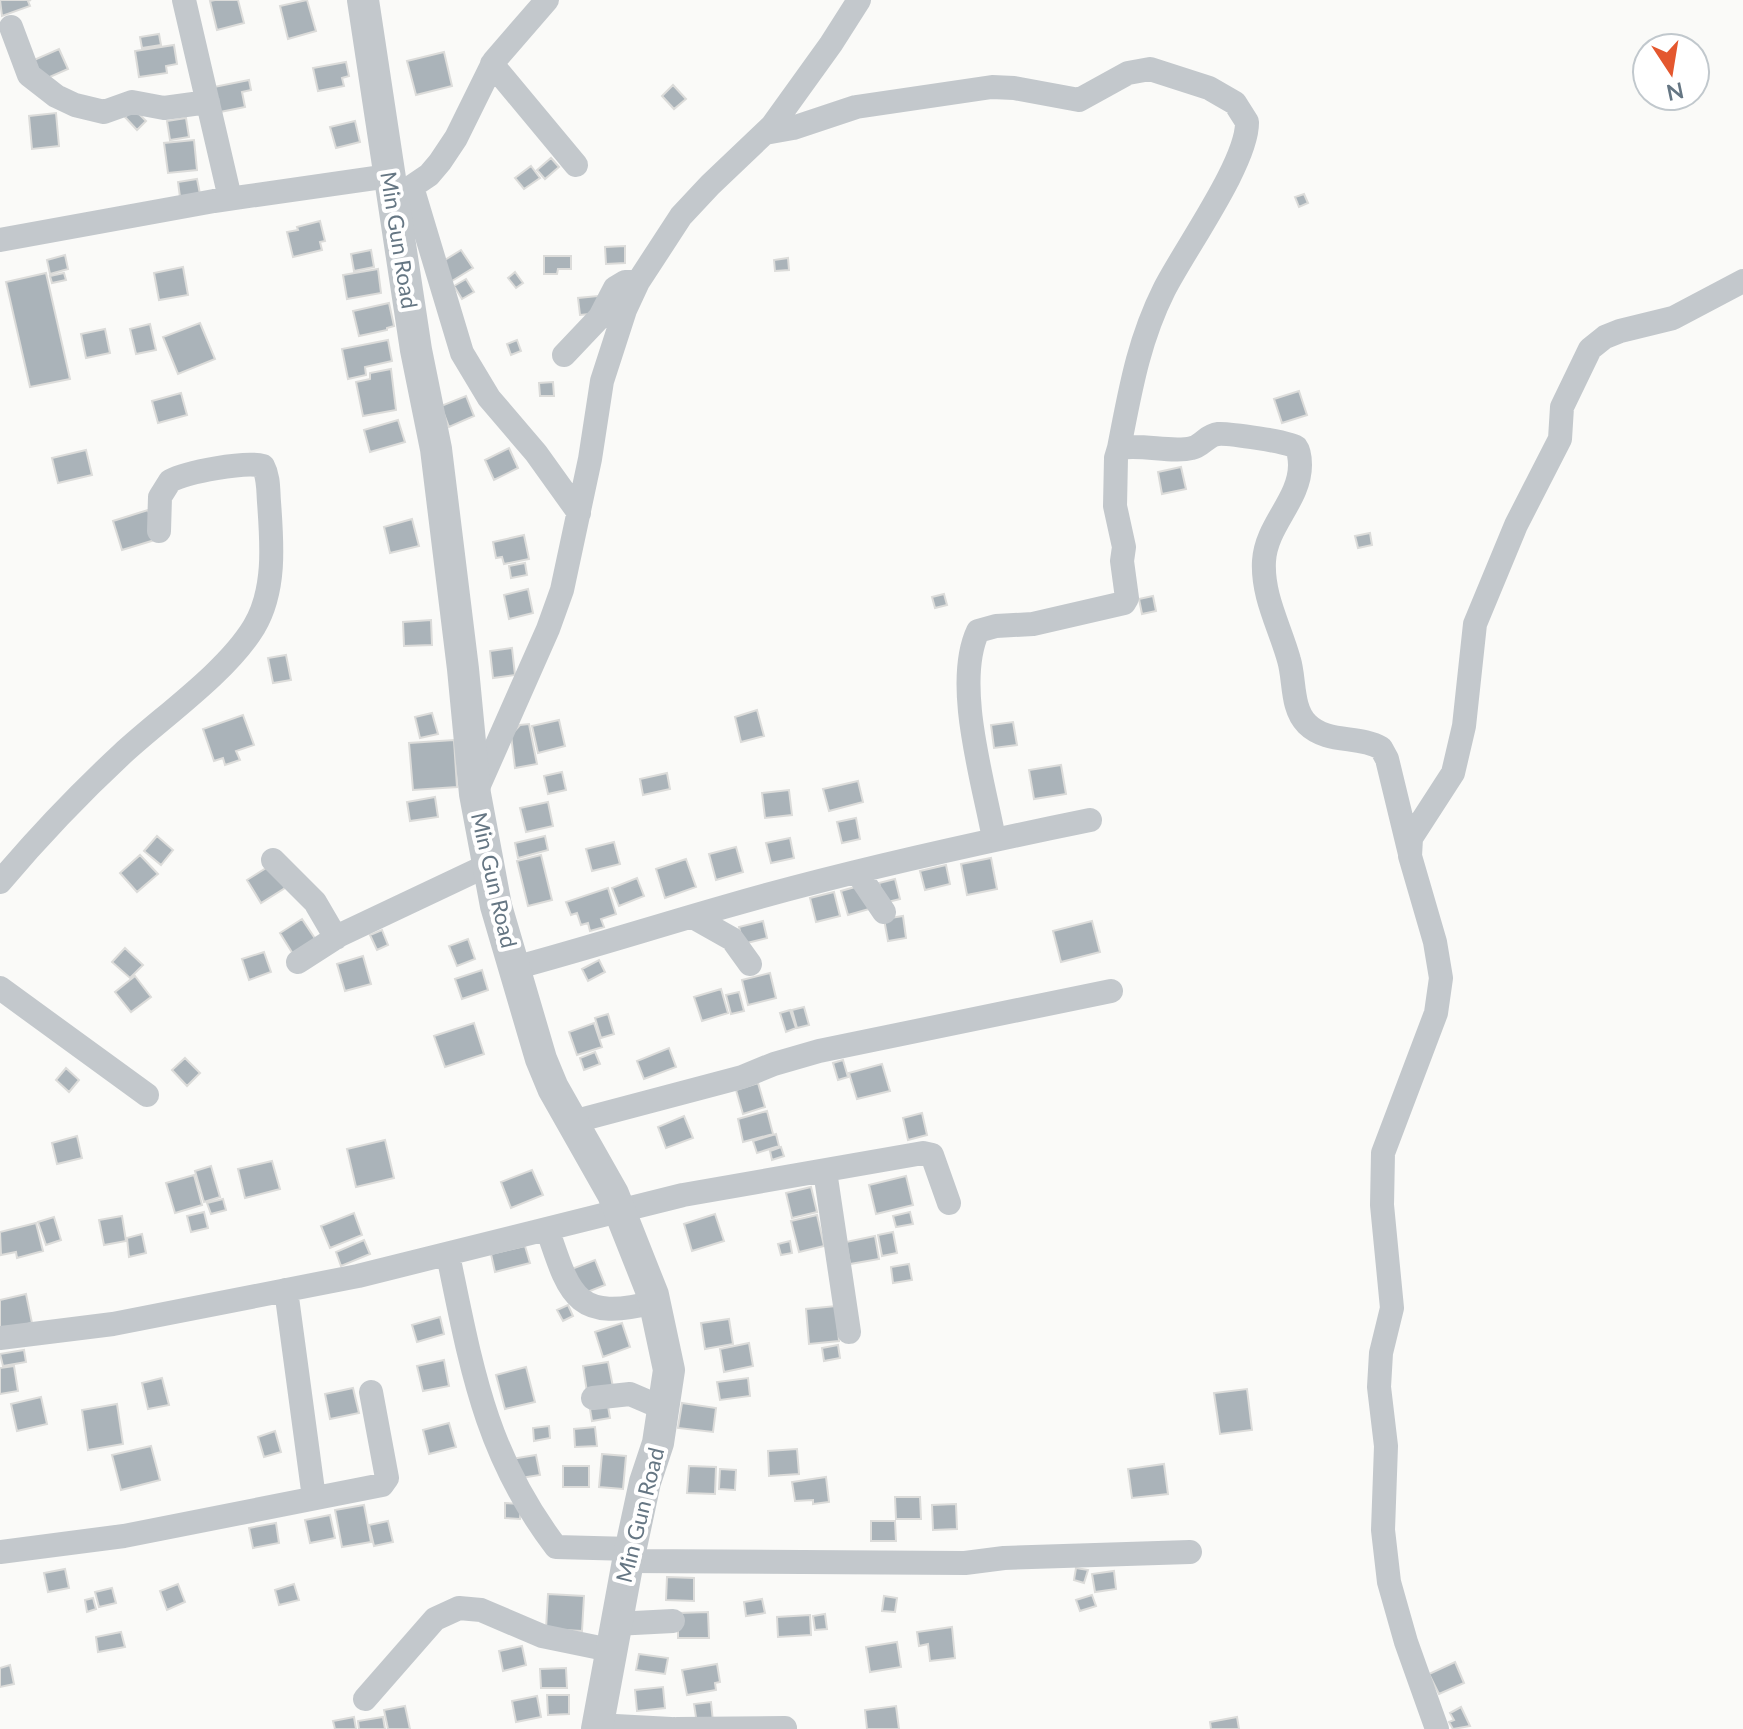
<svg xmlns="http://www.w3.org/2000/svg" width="1743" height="1729" viewBox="0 0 1743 1729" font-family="Lato,sans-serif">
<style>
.building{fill:#aab3b9;stroke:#dcdcda;stroke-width:2}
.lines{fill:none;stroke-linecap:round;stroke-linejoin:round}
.minor{stroke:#c3c8cc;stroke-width:24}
.tertiary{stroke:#c3c8cc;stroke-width:32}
.labels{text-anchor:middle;stroke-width:8;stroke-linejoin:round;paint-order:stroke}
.street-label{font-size:22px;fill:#657683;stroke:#fff}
</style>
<rect width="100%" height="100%" fill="#fafaf8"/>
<!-- building -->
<path class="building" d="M0 0H31L28 1 30 6 2 16Z
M215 0H238L244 23 217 30 210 1Z
M307 0 316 31 288 39 280 6Z
M159 34 161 45 142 48 140 37Z
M174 45 177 64 166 66 167 73 139 77 135 51Z
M59 49 68 69 43 80 34 60Z
M444 52 452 86 416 95 407 61Z
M346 62 349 76 342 78 344 86 318 91 313 68Z
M249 80 251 90 242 92 245 107 220 112 214 87Z
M673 85 686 99 674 109 662 96Z
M134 109 146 121 137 130 125 117Z
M56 113 59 146 32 149 29 116Z
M186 118 189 137 170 140 167 121Z
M355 121 360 142 336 148 330 127Z
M194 140 197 170 168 173 164 143Z
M551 158 559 167 545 179 537 170Z
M531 166 540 178 524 189 515 178Z
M197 179 200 194 180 197 178 182Z
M1304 194 1308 203 1299 207 1295 197Z
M320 221 325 241 320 242 322 250 293 257 287 232 298 230 297 227Z
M625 246V263L606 264 605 247Z
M371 250 374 267 354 271 351 254Z
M461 250 473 268 452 281 440 263Z
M65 255 68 269 50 274 47 260Z
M544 256H571V269H558L557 274H544Z
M788 258 789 270 775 271 774 260Z
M183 267 188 295 159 300 154 273Z
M378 269 381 293 347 299 343 275Z
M515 272 523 283 516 288 508 278Z
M46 273 70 379 30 387 6 282Z
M64 273 66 280 52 283 50 276Z
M466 279 474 292 462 299 454 286Z
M598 296 600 313 580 315 578 298Z
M389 303 394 326 387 328V330L359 336 353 311Z
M200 323 215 359 178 374 163 337Z
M150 324 156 350 136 354 130 329Z
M105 329 110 353 86 358 81 334Z
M388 340 392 361 365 367 366 375 348 379 342 349Z
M517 340 521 351 511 355 507 344Z
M391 369 396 410 363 416 356 382 370 379V373Z
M553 382 554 396H540L539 383Z
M1299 391 1307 415 1282 423 1274 399Z
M181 393 187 415 158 423 152 401Z
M466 396 474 416 449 427 441 406Z
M398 420 405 442 370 452 364 430Z
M509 448 518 468 494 480 485 460Z
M86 450 92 475 58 483 52 458Z
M1181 467 1186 489 1162 494 1158 472Z
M148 510 158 539 122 550 113 521Z
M412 519 419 546 390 553 384 527Z
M1370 533 1372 545 1358 548 1355 536Z
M524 535 529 559 504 564 502 557 496 558 493 542Z
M525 563 527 575 511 578 509 566Z
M528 589 533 613 509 619 504 595Z
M944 594 947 605 935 608 932 597Z
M1153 596 1156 611 1142 614 1139 599Z
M431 620 432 645 404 646 403 622Z
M512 648 515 675 493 678 490 651Z
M286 655 291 680 273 683 268 658Z
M757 710 764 736 741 742 735 717Z
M432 713 438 734 420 738 415 717Z
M243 715 254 745 236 751 240 760 225 765 223 758 214 761 203 729Z
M559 720 565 746 538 753 532 726Z
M1013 722 1017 745 994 748 991 725Z
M529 724 537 764 515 768 511 735 520 725Z
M454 740 457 787 413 790 409 743Z
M1061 765 1066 794 1034 799 1029 770Z
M562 772 566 790 548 794 544 776Z
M667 773 670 789 643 795 640 779Z
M858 781 863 802 829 811 823 789Z
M789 790 792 815 765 818 762 793Z
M435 797 438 817 410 821 407 802Z
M548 802 553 826 526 832 520 808Z
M856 818 860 839 842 843 837 822Z
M157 836 173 850 161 865 144 851Z
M545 836 548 850 518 858 515 843Z
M790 838 794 858 771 863 766 843Z
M614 842 620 864 592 871 586 849Z
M736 847 743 872 716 880 709 854Z
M140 855 158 874 137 892 120 873Z
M541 855 552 900 528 906 517 861Z
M991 858 997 889 967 895 961 864Z
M686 859 696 887 665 898 656 869Z
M271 865 285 888 261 903 247 880Z
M946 865 950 884 925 890 920 871Z
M637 878 644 896 619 906 612 888Z
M895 879 900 899 884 903 879 883Z
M862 885 869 909 848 915 841 891Z
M608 888 616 914 601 919 604 927 590 931 588 923 581 925 577 913 571 915 566 902Z
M834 892 840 916 816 922 810 898Z
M903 916 906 938 888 941 884 919Z
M302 919 316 940 293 954 280 933Z
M763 921 767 938 743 944 739 927Z
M1092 921 1100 952 1061 962 1053 931Z
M382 930 388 945 377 950 370 935Z
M468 939 475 959 457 966 449 946Z
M125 948 143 965 130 978 112 962Z
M264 952 271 972 249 980 242 959Z
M363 956 371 984 345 991 337 964Z
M599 960 605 972 588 981 582 969Z
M482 970 488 990 462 999 455 979Z
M770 973 776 998 748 1005 742 980Z
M135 976 151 997 131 1012 115 992Z
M721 989 728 1013 702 1021 694 997Z
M739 992 744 1011 731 1014 726 995Z
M804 1007 809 1025 797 1028 792 1010Z
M790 1010 796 1028 786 1032 780 1013Z
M608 1014 614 1034 601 1038 595 1018Z
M474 1023 484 1054 445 1067 434 1036Z
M594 1023 602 1047 577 1055 569 1032Z
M669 1048 676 1067 644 1079 637 1061Z
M595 1052 600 1064 584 1070 580 1058Z
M185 1058 200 1073 187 1086 172 1070Z
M843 1060 848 1077 838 1080 833 1063Z
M882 1064 890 1091 857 1099 849 1073Z
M66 1068 79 1080 69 1092 56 1080Z
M758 1083 765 1107 743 1114 736 1090Z
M767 1111 773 1134 743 1142 738 1119Z
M922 1113 927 1135 908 1140 903 1118Z
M684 1116 693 1138 666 1148 658 1127Z
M776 1134 779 1146 757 1153 753 1141Z
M77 1136 82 1158 57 1164 52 1143Z
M385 1140 394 1178 356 1187 347 1149Z
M781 1147 784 1156 772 1160 770 1151Z
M272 1161 280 1189 245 1198 238 1169Z
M211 1166 220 1197 204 1202 195 1171Z
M532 1170 543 1195 511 1208 501 1182Z
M194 1175 202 1205 175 1213 166 1183Z
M906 1176 913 1205 876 1214 869 1185Z
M811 1187 817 1212 792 1218 786 1193Z
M223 1199 226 1210 211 1214 207 1203Z
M204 1212 208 1228 191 1232 187 1216Z
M910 1212 913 1224 896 1227 893 1216Z
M354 1213 362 1235 330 1248 321 1226Z
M715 1214 724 1241 692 1251 684 1224Z
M817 1215 824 1246 799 1252 791 1221Z
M122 1216 126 1241 104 1245 99 1220Z
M54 1217 61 1240 46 1245 38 1222Z
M36 1223 43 1251 17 1258 16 1252 1 1255 0 1232Z
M893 1232 897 1253 882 1256 878 1235Z
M142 1234 146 1253 129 1257 127 1238Z
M875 1236 879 1259 850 1264 846 1242Z
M364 1240 370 1254 341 1266 336 1252Z
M790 1241 792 1253 781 1255 778 1244Z
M525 1246 530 1263 495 1272 491 1254Z
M595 1260 605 1285 580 1295 569 1270Z
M909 1264 912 1280 893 1283 891 1267Z
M26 1294 32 1323 0 1330V1300Z
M568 1305 573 1316 563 1321 557 1310Z
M836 1306 839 1341 809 1344 806 1309Z
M440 1317 444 1334 417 1342 412 1325Z
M729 1319 733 1344 705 1349 701 1323Z
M622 1323 630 1347 603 1357 595 1332Z
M749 1343 753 1366 724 1372 720 1349Z
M838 1345 840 1358 824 1361 822 1348Z
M24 1350 26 1362 3 1366 0 1354Z
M444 1360 449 1386 423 1391 417 1366Z
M608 1362 613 1387 587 1392 583 1366Z
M14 1366 18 1391 0 1394V1368Z
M526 1367 535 1402 505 1409 496 1375Z
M162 1378 169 1405 148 1409 142 1383Z
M748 1378 750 1396 720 1400 717 1382Z
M353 1388 359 1413 330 1419 325 1394Z
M1247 1389 1252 1430 1220 1434 1214 1393Z
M41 1397 47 1424 17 1431 11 1404Z
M682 1403 716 1408 713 1432 678 1428Z
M117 1404 123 1444 88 1450 82 1410Z
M608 1406 610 1418 592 1421 590 1409Z
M449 1423 456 1447 429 1454 423 1430Z
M549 1426 550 1438 534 1441 533 1428Z
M595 1427 597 1446 575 1447 574 1429Z
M275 1431 281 1452 264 1457 258 1437Z
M151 1446 160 1480 121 1490 112 1455Z
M797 1449 799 1474 769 1476 768 1451Z
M602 1454 626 1456 623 1489 599 1487Z
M536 1455 540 1475 514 1479 511 1459Z
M1164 1464 1168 1494 1132 1498 1128 1469Z
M563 1466H589V1487H563Z
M689 1466 716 1467 715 1494 687 1493Z
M720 1469 736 1470 735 1490 719 1489Z
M826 1477 829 1502 813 1504V1500L795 1501 792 1482Z
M895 1497H920L921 1519H896Z
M505 1503 521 1504 520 1519 505 1518Z
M956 1504 957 1529 933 1530 932 1505Z
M364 1505 371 1542 342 1547 335 1510Z
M330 1515 335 1538 310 1543 305 1520Z
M388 1521 393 1542 374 1546 369 1525Z
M871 1521H895L896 1541H871Z
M276 1523 279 1543 253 1548 249 1528Z
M1076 1568 1088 1570 1084 1583 1074 1580Z
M65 1569 69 1588 48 1592 44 1573Z
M1114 1571 1116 1589 1095 1592 1092 1574Z
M667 1577 694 1578V1601L666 1600Z
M178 1584 185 1602 167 1610 160 1591Z
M294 1584 299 1600 279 1605 275 1590Z
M112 1588 116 1603 99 1607 95 1592Z
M548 1594 584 1596 582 1631 546 1629Z
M1092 1595 1096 1606 1080 1611 1076 1600Z
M884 1596 897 1598 895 1612 882 1611Z
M93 1598 96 1609 87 1612 85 1600Z
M762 1599 765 1613 746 1616 744 1602Z
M708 1612 709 1638H678V1613Z
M825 1614 827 1629 815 1630 813 1616Z
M810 1615 811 1635 778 1637 777 1617Z
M952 1627 955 1658 930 1661 928 1644 919 1646 917 1632Z
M121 1632 125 1647 98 1652 96 1637Z
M897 1642 901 1667 870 1672 866 1647Z
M522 1646 526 1665 503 1671 499 1651Z
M639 1654 668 1658 665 1674 636 1670Z
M1455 1662 1464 1683 1439 1694 1429 1674Z
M717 1664 720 1682 715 1683 716 1690 687 1695 682 1670Z
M10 1665 14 1684 0 1687V1668Z
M566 1668 567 1688H541L540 1669Z
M663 1687 665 1708 637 1711 635 1690Z
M547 1695H569V1714L548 1715Z
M537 1696 541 1717 516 1722 512 1701Z
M711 1702 713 1722 697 1724 694 1704Z
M405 1706 410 1729H388L384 1710Z
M896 1706 899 1729H867L865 1710Z
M1461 1707 1470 1726 1453 1729 1449 1722 1454 1720 1450 1713Z
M354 1717 356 1729H335L333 1721Z
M383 1717 385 1729H359L358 1721Z
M1237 1717 1239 1729H1211L1210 1722Z"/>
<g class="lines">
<!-- minor -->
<path class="minor" d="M184 0 230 198
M11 27 29 75 56 96 75 105 104 112 132 102 164 108 208 102
M492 64 576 165
M765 133 793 128 856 107 992 87 1014 88 1079 100 1128 73 1150 69 1209 88 1235 103 1247 122C1248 162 1184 250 1164 290 1138 342 1130 392 1119 448
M412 187 462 353 489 398 536 453 579 513
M398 196 429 175 440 162 456 138 494 61 547 0
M0 240 214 201 389 176
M564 355 600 317 615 288 625 282H638
M476 792 548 629 562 590 590 459 602 381 625 310 638 282 681 216 710 185 772 126 831 44 859 0
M994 839C984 783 953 684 978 631L996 626 1033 624 1124 603 1127 598 1122 561 1124 547 1115 506 1116 458 1119 448C1142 444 1173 453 1192 448 1202 446 1207 435 1218 434 1227 433 1291 442 1296 447 1299 451 1300 460 1300 465 1300 500 1266 525 1264 561 1262 596 1280 627 1289 660 1295 680 1291 708 1307 724 1327 744 1359 735 1381 748L1387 759 1410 854
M273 860 315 902 336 938
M857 872 884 912
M0 882C38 837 79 794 122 754 162 717 226 673 254 627 276 590 272 543 269 502 268 490 269 477 263 466 245 461 187 472 170 481L160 497 159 531
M693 917 732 939 750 964
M298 962 340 935 488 865
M514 968C585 949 654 927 724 907 844 872 967 845 1090 820
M0 988 147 1095
M572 1122 742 1077 774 1064 819 1051 1111 991
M825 1171 849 1332
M548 1231C570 1297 577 1322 655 1302
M448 1255C471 1365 485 1454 556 1547L631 1549
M286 1290 314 1498
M0 1338 113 1324 358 1276 683 1195 923 1153 932 1155 949 1203
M593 1398 630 1394 665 1409
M0 1552 124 1536 382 1485 387 1478 371 1392
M628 1561 965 1563 1004 1558 1190 1552
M615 1624 673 1621
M365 1699 435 1619 459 1608 481 1610 542 1636 610 1650
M597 1725 671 1729
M677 1729 785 1728
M1437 1729 1406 1642 1389 1582 1383 1530 1386 1446 1379 1387 1381 1353 1392 1308 1382 1205 1383 1153 1436 1013 1441 978 1435 942 1410 856 1411 838 1453 773 1464 726 1475 624 1516 525 1560 439 1562 407 1590 349 1605 337 1620 331 1673 318 1743 281"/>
<!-- tertiary -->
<path class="tertiary" d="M363 0 416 350 436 449 463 669 475 794 496 906 541 1059 553 1088 613 1194 653 1295 669 1370 658 1443 645 1482 628 1561 597 1729"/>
</g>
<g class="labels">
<!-- street labels -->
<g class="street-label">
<text transform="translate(399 240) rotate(81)" y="8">Min Gun Road</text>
<text transform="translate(494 880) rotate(77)" y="8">Min Gun Road</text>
<text transform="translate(640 1515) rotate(-76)" y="8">Min Gun Road</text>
</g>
</g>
<!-- north arrow -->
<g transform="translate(1671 72) rotate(168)"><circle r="38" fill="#ffffff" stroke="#c1c8cd" stroke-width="2"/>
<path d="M0-6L14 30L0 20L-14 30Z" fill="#e4572e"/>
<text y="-12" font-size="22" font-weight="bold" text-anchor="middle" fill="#657683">N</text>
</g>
</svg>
